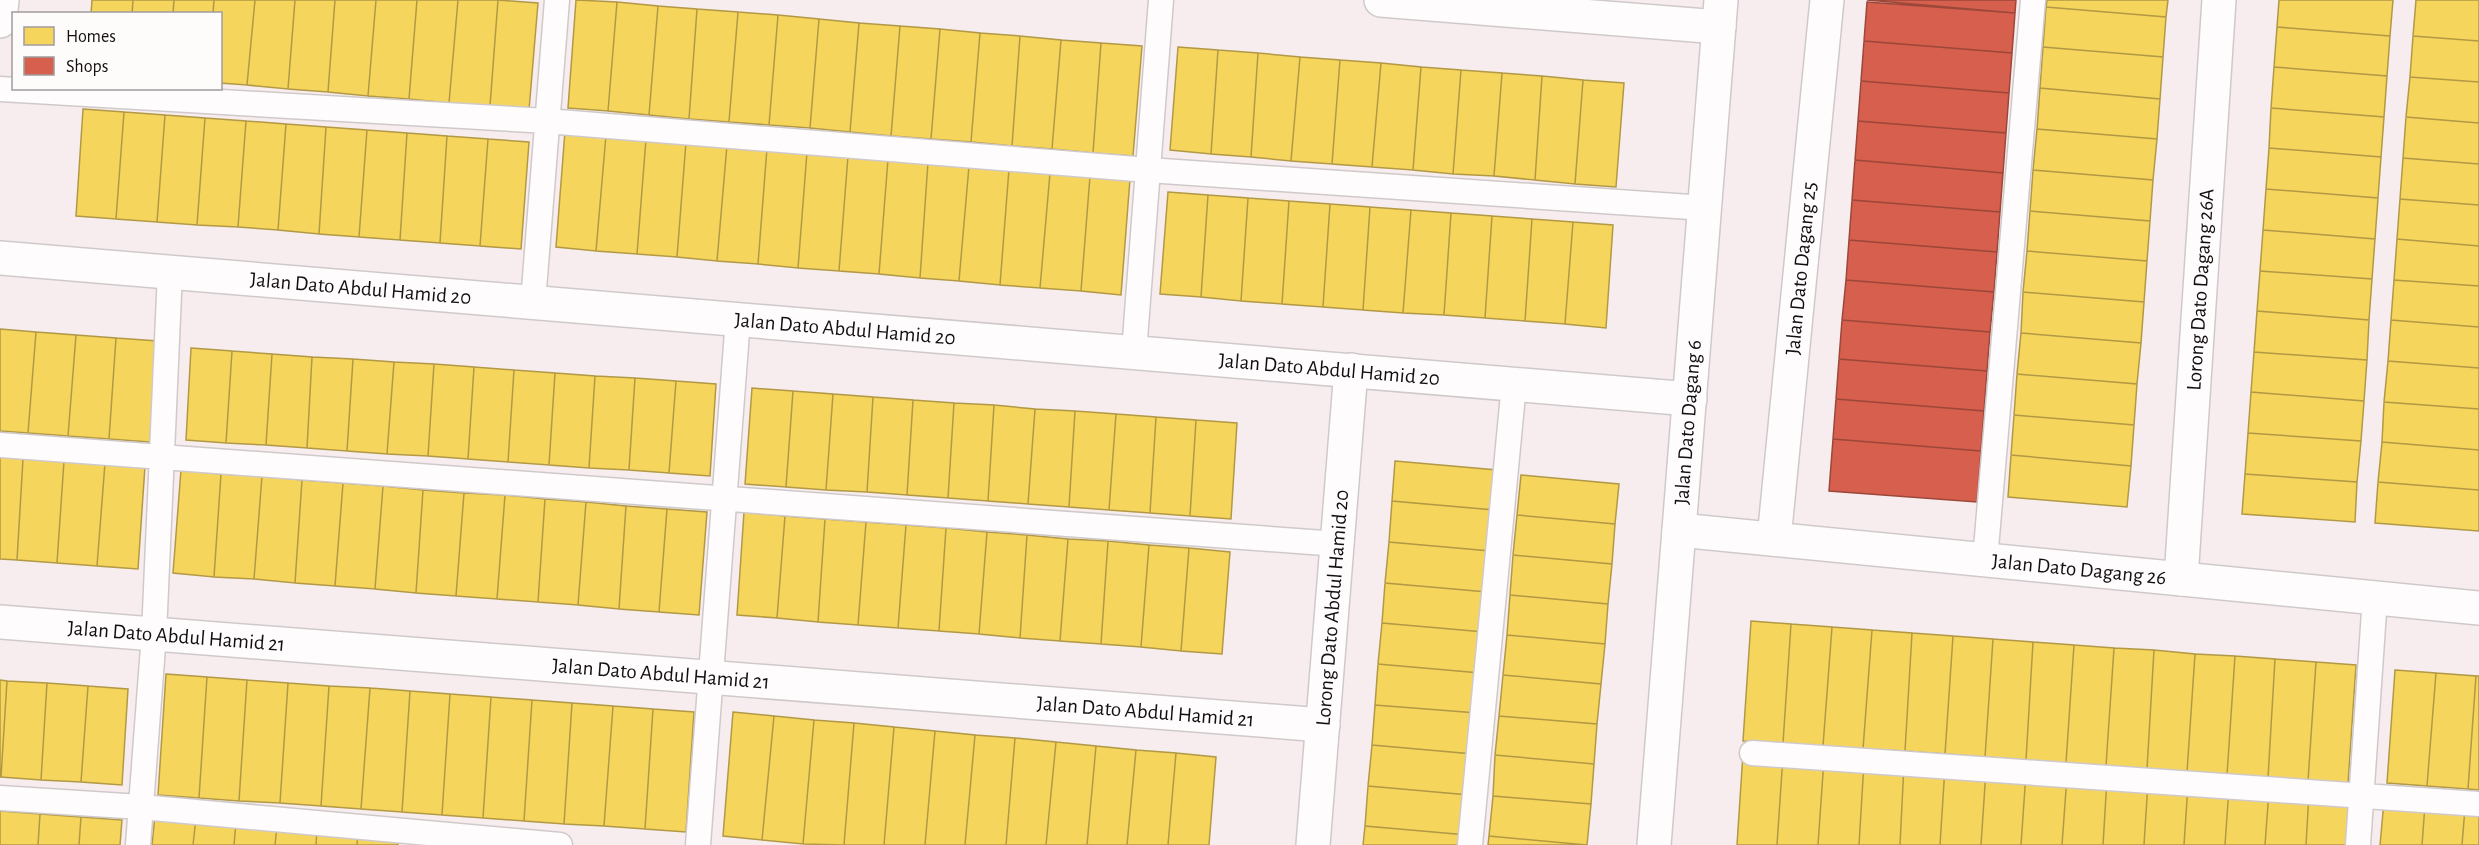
<svg xmlns="http://www.w3.org/2000/svg" width="2479" height="845" viewBox="0 0 2479 845" font-family="'Alegreya Sans',sans-serif">
<style>
.homes{fill:#f6d55c;stroke:#b29945;stroke-width:1.5}
.shops{fill:#d6604d;stroke:#9c473a;stroke-width:1.5}
.lines{fill:none;stroke-linecap:round;stroke-linejoin:round}
.service-casing{stroke:#d0c9ca;stroke-width:27}
.minor-casing{stroke:#d0c9ca;stroke-width:36}
.service{stroke:#fefcfc;stroke-width:24}
.minor{stroke:#fefcfc;stroke-width:33}
.labels{text-anchor:middle;stroke-width:6;stroke-linejoin:round;paint-order:stroke}
.street-label{font-size:21px;fill:#140e0f;stroke:#fefbfb}
</style>
<rect width="100%" height="100%" fill="#f7edee"/>
<!-- homes -->
<path class="homes" d="M92 0H133L132 14H91Z
M133 0H174L173 14H132Z
M174 0H214L213 14H173Z
M214 0H255L247 85 220 83V14H213Z
M255 0H295L288 89 247 85Z
M295 0H335L328 92 288 89Z
M335 0H376L368 96 328 92Z
M376 0H417L409 99 368 96Z
M417 0H458L449 103 409 99Z
M458 0H498L490 106 449 103Z
M498 0 538 3 529 110 490 106Z
M576 0 617 2 608 111 568 108Z
M2047 0H2168L2166 17 2046 7Z
M2279 0H2393L2390 36 2277 27Z
M2416 0H2479V41L2413 36Z
M617 2 658 6 649 115 608 111Z
M658 6 697 9 689 119 649 115Z
M2046 7 2166 17 2163 57 2043 47Z
M697 9 738 12 729 122 689 119Z
M738 12 778 15 769 125 729 122Z
M778 15 819 19 810 128 769 125Z
M819 19 859 23 850 132 810 128Z
M859 23 900 26 891 136 850 132Z
M900 26 940 29 931 139 891 136Z
M2277 27 2390 36 2387 76 2274 67Z
M940 29 980 33 971 142 931 139Z
M980 33 1020 36 1012 146 971 142Z
M1020 36 1061 40 1052 149 1012 146Z
M2413 36 2479 41V82L2410 77Z
M1061 40 1101 43 1093 153 1052 149Z
M1101 43 1142 46 1133 156 1093 153Z
M1178 47 1218 50 1211 154 1170 150Z
M2043 47 2163 57 2160 99 2040 88Z
M1218 50 1258 53 1251 157 1211 154Z
M1258 53 1300 57 1291 161 1251 157Z
M1300 57 1340 60 1332 164 1291 161Z
M1340 60 1381 63 1372 167 1332 164Z
M1381 63 1421 67 1413 170 1372 167Z
M1421 67 1461 70 1453 174 1413 170Z
M2274 67 2387 76 2384 117 2271 108Z
M1461 70 1502 73 1494 176 1453 174Z
M1502 73 1542 76 1535 180 1494 176Z
M1542 76 1583 80 1575 184 1535 180Z
M2410 77 2479 82V123L2406 117Z
M1583 80 1624 83 1616 187 1575 184Z
M2040 88 2160 99 2157 139 2037 129Z
M2271 108 2384 117 2381 157 2269 148Z
M83 109 124 112 116 219 76 216Z
M124 112 165 115 157 222 116 219Z
M165 115 205 118 197 225 157 222Z
M2406 117 2479 123V164L2403 158Z
M205 118 246 121 238 227 197 225Z
M246 121 286 124 278 230 238 227Z
M286 124 326 127 319 234 278 230Z
M326 127 367 130 359 237 319 234Z
M2037 129 2157 139 2153 180 2033 170Z
M367 130 407 133 400 240 359 237Z
M565 131 606 135 596 251 556 247Z
M407 133 447 136 440 243 400 240Z
M606 135 646 139 637 254 596 251Z
M447 136 488 139 480 246 440 243Z
M488 139 529 142 521 249 480 246Z
M646 139 686 142 677 257 637 254Z
M686 142 727 145 717 261 677 257Z
M727 145 767 148 758 264 717 261Z
M767 148 807 152 798 268 758 264Z
M2269 148 2381 157 2378 198 2266 189Z
M807 152 848 156 839 271 798 268Z
M848 156 888 159 879 274 839 271Z
M2403 158 2479 164V205L2400 199Z
M888 159 928 162 920 278 879 274Z
M928 162 969 166 959 281 920 278Z
M969 166 1009 169 1000 285 959 281Z
M1009 169 1050 173 1040 288 1000 285Z
M2033 170 2153 180 2150 221 2030 211Z
M1050 173 1090 176 1081 291 1040 288Z
M1090 176 1130 179 1121 295 1081 291Z
M2266 189 2378 198 2375 239 2263 230Z
M1168 192 1208 195 1201 297 1160 294Z
M1208 195 1248 198 1241 301 1201 297Z
M1248 198 1289 201 1282 304 1241 301Z
M2400 199 2479 205V246L2397 239Z
M1289 201 1330 204 1323 307 1282 304Z
M1330 204 1370 207 1363 310 1323 307Z
M1370 207 1411 210 1403 313 1363 310Z
M1411 210 1451 213 1444 315 1403 313Z
M2030 211 2150 221 2147 261 2027 251Z
M1451 213 1492 216 1485 318 1444 315Z
M1492 216 1532 219 1525 321 1485 318Z
M1532 219 1573 222 1565 324 1525 321Z
M1573 222 1613 225 1606 328 1565 324Z
M2263 230 2375 239 2372 279 2260 271Z
M2397 239 2479 246V286L2394 280Z
M2027 251 2147 261 2144 302 2023 292Z
M2260 271 2372 279 2369 320 2257 311Z
M2394 280 2479 286V327L2391 320Z
M2023 292 2144 302 2141 343 2021 333Z
M2257 311 2369 320 2367 360 2254 352Z
M2391 320 2479 327V368L2388 361Z
M0 329 36 332 28 433 0 431Z
M36 332 76 335 68 436 28 433Z
M2021 333 2141 343 2137 384 2017 374Z
M76 335 116 338 109 439 68 436Z
M116 338 158 341 150 442 109 439Z
M191 348 232 351 226 443 186 440Z
M232 351 272 354 266 445 226 443Z
M2254 352 2367 360 2364 401 2251 392Z
M272 354 312 357 307 448 266 445Z
M312 357 353 359 347 451 307 448Z
M353 359 394 362 387 454 347 451Z
M2388 361 2479 368V409L2384 402Z
M394 362 434 364 428 456 387 454Z
M434 364 474 367 468 459 428 456Z
M474 367 514 370 508 462 468 459Z
M514 370 555 373 549 465 508 462Z
M555 373 595 376 589 468 549 465Z
M2017 374 2137 384 2134 425 2014 415Z
M595 376 635 378 629 470 589 468Z
M635 378 676 381 669 473 629 470Z
M676 381 716 384 710 476 669 473Z
M752 388 793 391 786 487 745 484Z
M793 391 833 394 826 490 786 487Z
M2251 392 2364 401 2361 441 2248 433Z
M833 394 873 397 867 492 826 490Z
M873 397 913 400 907 495 867 492Z
M913 400 954 403 948 498 907 495Z
M2384 402 2479 409V450L2382 442Z
M954 403 994 405 988 501 948 498Z
M994 405 1035 409 1028 504 988 501Z
M1035 409 1075 411 1069 507 1028 504Z
M1075 411 1116 414 1109 510 1069 507Z
M1116 414 1156 417 1150 513 1109 510Z
M2014 415 2134 425 2131 466 2011 455Z
M1156 417 1196 420 1190 516 1150 513Z
M1196 420 1237 423 1231 519 1190 516Z
M2248 433 2361 441 2357 482 2245 474Z
M2382 442 2479 450V490L2378 482Z
M2011 455 2131 466 2127 507 2008 497Z
M0 457 23 459 17 560 0 559Z
M23 459 64 461 57 563 17 560Z
M64 461 105 463 97 566 57 563Z
M1395 461 1497 470 1494 510 1392 501Z
M105 463 145 466 138 569 97 566Z
M181 470 221 474 214 577 173 573Z
M221 474 262 476 254 579 214 577Z
M2245 474 2357 482 2355 522 2242 514Z
M1521 475 1619 484 1615 524 1517 515Z
M262 476 302 480 295 583 254 579Z
M302 480 343 483 335 586 295 583Z
M2378 482 2479 490V531L2375 523Z
M343 483 383 486 375 589 335 586Z
M383 486 423 490 416 593 375 589Z
M423 490 464 493 456 596 416 593Z
M464 493 505 495 497 599 456 596Z
M505 495 545 499 538 602 497 599Z
M545 499 586 502 578 605 538 602Z
M1392 501 1494 510 1490 551 1389 542Z
M586 502 626 506 619 609 578 605Z
M626 506 667 509 659 612 619 609Z
M667 509 707 512 699 615 659 612Z
M744 512 785 516 777 618 737 615Z
M1517 515 1615 524 1612 564 1513 555Z
M785 516 825 519 818 622 777 618Z
M825 519 866 522 858 625 818 622Z
M866 522 906 525 898 628 858 625Z
M906 525 946 528 939 631 898 628Z
M946 528 987 532 979 634 939 631Z
M987 532 1027 535 1020 638 979 634Z
M1027 535 1068 539 1060 641 1020 638Z
M1068 539 1108 541 1101 644 1060 641Z
M1108 541 1149 545 1141 647 1101 644Z
M1389 542 1490 551 1487 592 1385 583Z
M1149 545 1189 548 1181 651 1141 647Z
M1189 548 1230 552 1222 654 1181 651Z
M1513 555 1612 564 1608 604 1510 595Z
M1385 583 1487 592 1484 632 1382 623Z
M1510 595 1608 604 1605 644 1507 635Z
M1751 621 1791 624 1783 743 1743 741Z
M1382 623 1484 632 1480 673 1378 664Z
M1791 624 1832 627 1823 746 1783 743Z
M1832 627 1872 630 1863 749 1823 746Z
M1872 630 1912 633 1905 751 1863 749Z
M1912 633 1953 636 1945 754 1905 751Z
M1507 635 1605 644 1601 684 1503 675Z
M1953 636 1993 639 1985 757 1945 754Z
M1993 639 2033 642 2026 760 1985 757Z
M2033 642 2074 645 2066 763 2026 760Z
M2074 645 2114 648 2106 766 2066 763Z
M2114 648 2154 650 2147 769 2106 766Z
M2154 650 2195 654 2187 772 2147 769Z
M2195 654 2235 656 2227 775 2187 772Z
M2235 656 2275 659 2268 778 2227 775Z
M2275 659 2316 662 2308 781 2268 778Z
M2316 662 2356 665 2348 784 2308 781Z
M1378 664 1480 673 1477 713 1375 705Z
M2395 670 2436 673 2427 786 2387 783Z
M2436 673 2476 676 2468 789 2427 786Z
M166 674 207 677 199 798 158 795Z
M1503 675 1601 684 1597 724 1499 716Z
M2476 676H2479V790L2468 789Z
M207 677 247 680 239 801 199 798Z
M0 680 7 681 1 777H0Z
M247 680 288 683 280 803 239 801Z
M7 681 47 683 41 780 1 777Z
M47 683 88 686 81 782 41 780Z
M288 683 329 686 321 806 280 803Z
M88 686 128 689 122 785 81 782Z
M329 686 370 688 361 809 321 806Z
M370 688 410 691 402 812 361 809Z
M410 691 450 694 442 815 402 812Z
M450 694 491 697 483 818 442 815Z
M491 697 532 700 524 821 483 818Z
M532 700 572 703 564 824 524 821Z
M572 703 613 706 604 826 564 824Z
M1375 705 1477 713 1473 754 1372 745Z
M613 706 653 709 645 829 604 826Z
M653 709 694 712 686 832 645 829Z
M733 712 774 716 762 840 723 836Z
M774 716 814 720 803 844 762 840Z
M1499 716 1597 724 1594 764 1495 755Z
M814 720 854 723 844 845 803 844Z
M854 723 894 727 884 845H844Z
M894 727 935 731 925 845H884Z
M935 731 975 735 965 845H925Z
M975 735 1015 738 1006 845H965Z
M1015 738 1056 742 1046 845H1006Z
M1056 742 1096 746 1087 845H1046Z
M1372 745 1473 754 1469 795 1368 786Z
M1096 746 1136 750 1127 845H1087Z
M1136 750 1176 753 1168 845H1127Z
M1176 753 1216 757 1209 845H1168Z
M1743 753 1783 756 1777 845H1737Z
M1495 755 1594 764 1591 804 1493 796Z
M1783 756 1824 759 1818 845H1777Z
M1824 759 1864 762 1859 845H1818Z
M1864 762 1904 764 1900 845H1859Z
M1904 764 1945 767 1940 845H1900Z
M1945 767 1986 770 1981 845H1940Z
M1986 770 2026 773 2021 845H1981Z
M2026 773 2067 776 2062 845H2021Z
M2067 776 2107 779 2103 845H2062Z
M2107 779 2148 782 2144 845H2103Z
M2148 782 2188 785 2184 845H2144Z
M2188 785 2229 788 2225 845H2184Z
M1368 786 1469 795 1467 835 1365 826Z
M2229 788 2269 791 2265 845H2225Z
M2269 791 2309 793 2306 845H2265Z
M2309 793 2350 796 2346 845H2306Z
M1493 796 1591 804 1587 845 1489 836Z
M2384 801 2425 805 2422 845H2380Z
M2425 805 2465 808 2462 845H2422Z
M2465 808 2479 809V845H2462Z
M0 811 40 814 38 845H0Z
M40 814 81 817 79 845H38Z
M155 815 196 818 193 845H152Z
M81 817 122 820 120 845H79Z
M196 818 236 822 234 845H193Z
M236 822 277 826 275 845H234Z
M277 826 317 829 316 845H275Z
M1365 826 1467 835 1466 845H1363Z
M317 829 358 833 357 845H316Z
M358 833 398 837V845H357Z
M1489 836 1587 845H1488Z"/>
<!-- shops -->
<path class="shops" d="M1867 0H2016L2015 13Z
M1867 2 2015 13 2012 53 1864 41Z
M1864 41 2012 53 2009 93 1861 81Z
M1861 81 2009 93 2006 133 1858 121Z
M1858 121 2006 133 2003 173 1855 160Z
M1855 160 2003 173 2000 212 1852 200Z
M1852 200 2000 212 1997 252 1849 240Z
M1849 240 1997 252 1994 292 1846 280Z
M1846 280 1994 292 1990 332 1842 320Z
M1842 320 1990 332 1987 371 1839 359Z
M1839 359 1987 371 1984 411 1836 399Z
M1836 399 1984 411 1981 451 1833 439Z
M1833 439 1981 451 1977 502 1829 491Z"/>
<g class="lines">
<defs>
<path id="service" d="M0 89 547 121 1148 170 1705 208
M533 302 557 0
M1134 352 1161 0
M0 445 1338 544
M1985 560 2033 0
M1752 753 2479 804
M0 798 141 807 560 845
M138 845 154 634 170 272
M698 845 738 319
M1470 845 1514 384
M2358 845 2375 597"/>
<g id="minor">
<path d="M1381 0 1719 27"/>
<path d="M0 21 2 0"/>
<path id="s1" d="M0 258 1690 399"/>
<path id="s2" d="M1679 530 2479 608"/>
<path id="s3" d="M1774 539 1827 0"/>
<path id="s4" d="M2181 579 2219 0"/>
<path id="s5" d="M0 622 1323 725"/>
<path id="s6" d="M1313 845 1351 370"/>
<path id="s7" d="M1654 845 1721 0"/>
</g>
</defs>
<!-- service casing -->
<use href="#service" class="service-casing"/>
<!-- minor casing -->
<use href="#minor" class="minor-casing"/>
<!-- service -->
<use href="#service" class="service"/>
<!-- minor -->
<use href="#minor" class="minor"/>
</g>
<g class="labels">
<!-- street labels -->
<g class="street-label">
<text dy="7" stroke="none"><textPath href="#s3" startOffset="272">Jalan Dato Dagang 25</textPath></text>
<text dy="7" stroke="none"><textPath href="#s1" startOffset="362">Jalan Dato Abdul Hamid 20</textPath></text>
<text dy="7" stroke="none"><textPath href="#s4" startOffset="290">Lorong Dato Dagang 26A</textPath></text>
<text dy="7" stroke="none"><textPath href="#s1" startOffset="848">Jalan Dato Abdul Hamid 20</textPath></text>
<text dy="7" stroke="none"><textPath href="#s1" startOffset="1334">Jalan Dato Abdul Hamid 20</textPath></text>
<text dy="7" stroke="none"><textPath href="#s7" startOffset="424">Jalan Dato Dagang 6</textPath></text>
<text dy="7" stroke="none"><textPath href="#s2" startOffset="402">Jalan Dato Dagang 26</textPath></text>
<text dy="7" stroke="none"><textPath href="#s6" startOffset="238">Lorong Dato Abdul Hamid 20</textPath></text>
<text dy="7" stroke="none"><textPath href="#s5" startOffset="177">Jalan Dato Abdul Hamid 21</textPath></text>
<text dy="7" stroke="none"><textPath href="#s5" startOffset="663">Jalan Dato Abdul Hamid 21</textPath></text>
<text dy="7" stroke="none"><textPath href="#s5" startOffset="1149">Jalan Dato Abdul Hamid 21</textPath></text>
</g>
</g>
<!-- legend -->
<rect x="12" y="12" width="210" height="78" fill="#fefbfb" stroke="#a09c9d" stroke-width="1.5"/>
<rect x="24" y="27" width="30" height="18" fill="#f6d55c" stroke="#a09c9d" stroke-width="1.5"/>
<text x="66" y="42" font-size="18" fill="#140e0f">Homes</text>
<rect x="24" y="57" width="30" height="18" fill="#d6604d" stroke="#a09c9d" stroke-width="1.5"/>
<text x="66" y="72" font-size="18" fill="#140e0f">Shops</text>
</svg>
